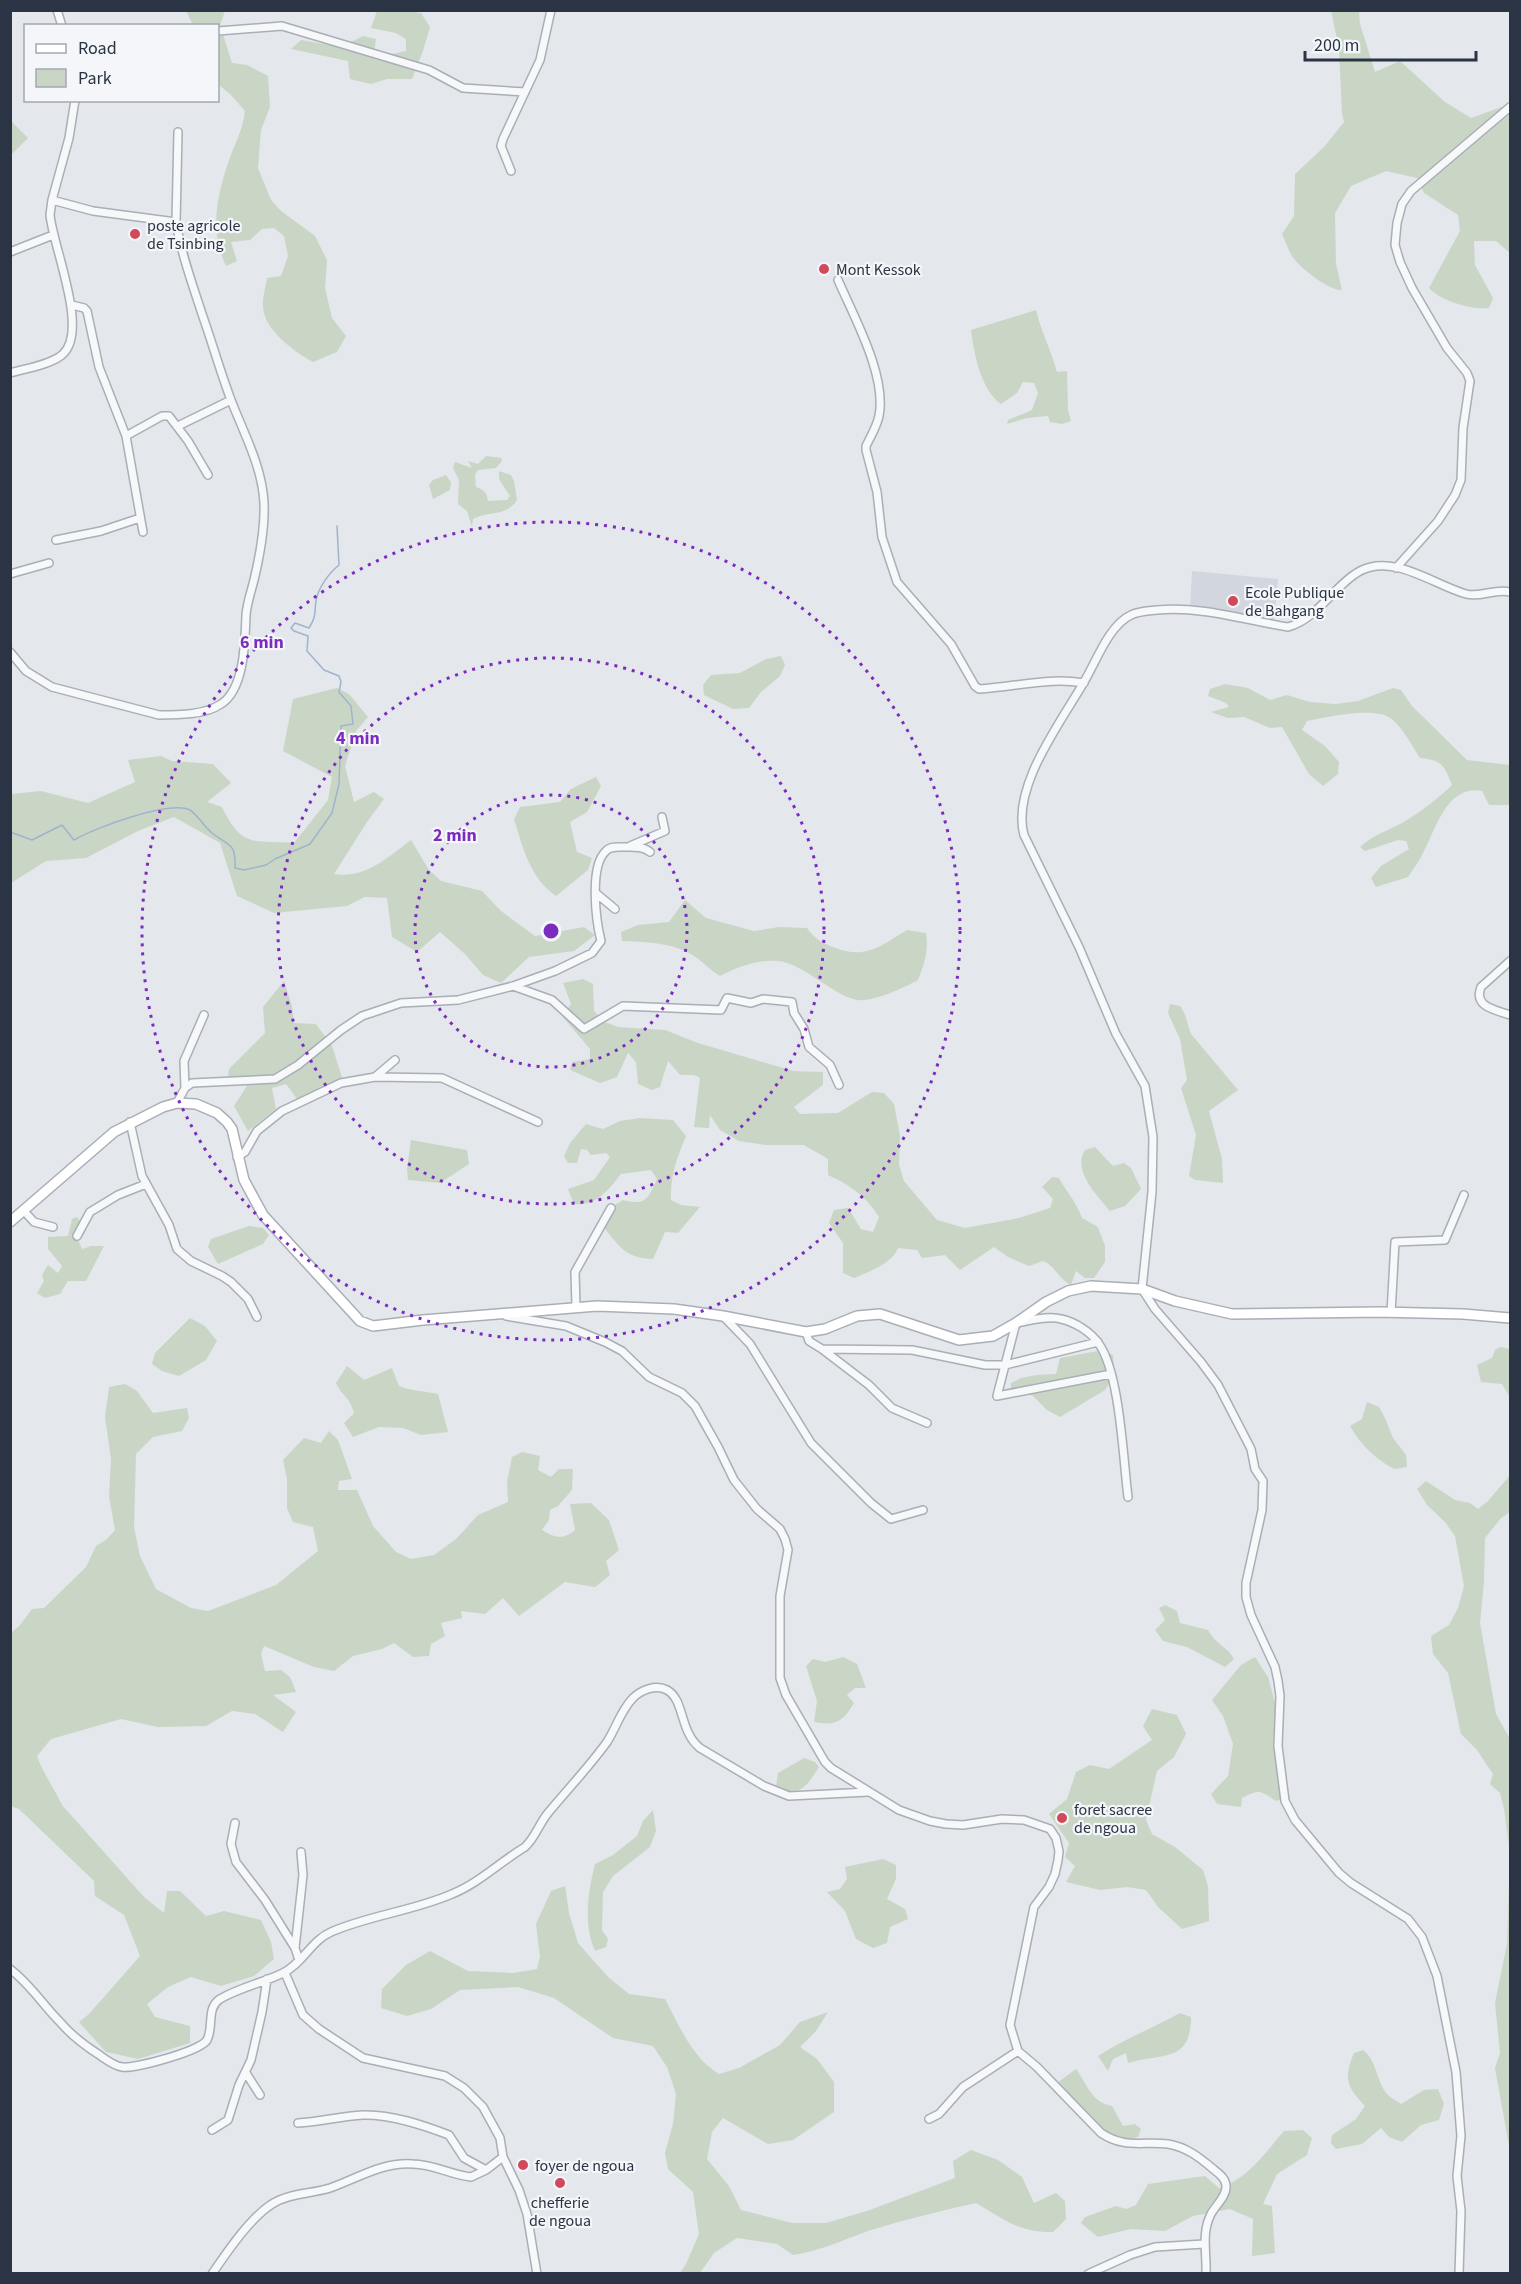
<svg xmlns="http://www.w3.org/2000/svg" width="1521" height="2284" viewBox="0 0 1521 2284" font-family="'Source Sans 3',sans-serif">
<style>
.built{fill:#d2d6de}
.green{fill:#c9d6c5}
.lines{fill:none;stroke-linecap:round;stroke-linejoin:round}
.stream{stroke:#9fb4cc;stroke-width:1.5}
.minor-casing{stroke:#a9aeb7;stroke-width:10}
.secondary-casing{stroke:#a9aeb7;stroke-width:12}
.minor{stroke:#f7f8fa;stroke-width:7}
.secondary{stroke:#fff;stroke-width:9}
.ring{fill:none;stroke:#7b2cbf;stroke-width:3;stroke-dasharray:3 6}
.poi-dot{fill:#d1495b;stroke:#f4f6f9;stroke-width:2}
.labels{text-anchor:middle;stroke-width:4.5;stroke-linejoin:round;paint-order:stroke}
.poi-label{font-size:16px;fill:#2b3445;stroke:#f4f6f9;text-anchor:start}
.centre{fill:#7b2cbf;stroke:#f4f6f9;stroke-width:3}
.ring-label{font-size:18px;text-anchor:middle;font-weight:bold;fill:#7b2cbf;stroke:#f4f6f9;stroke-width:4.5;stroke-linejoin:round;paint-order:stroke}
</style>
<rect width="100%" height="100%" fill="#e4e7ec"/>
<!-- built -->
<path class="built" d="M1192 571 1278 579 1274 621 1231 612 1190 607Z"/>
<!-- green -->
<path class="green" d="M186 11H225L220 25 232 63 247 65 268 76 270 107 261 130 258 168 271 200 281 211 315 236 327 260 325 288 332 318 346 336 337 352 313 362C295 352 264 330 263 307 262 298 266 287 267 278L281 276 288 256 284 236 274 228 262 229 250 240 231 242 237 261 226 266C209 230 217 196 229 160 235 143 243 129 245 111L231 95 218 84V26L193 25Z
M377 11H407L421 13 430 27 423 51 412 79H387L371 84 350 79 348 61 291 49 301 40 340 47 363 36 376 39 374 52 383 56 406 51V39L396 33 371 28Z
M1331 11H1359L1360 24 1375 72 1400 61 1445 102 1471 118 1510 104V253L1496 241H1474L1475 265 1493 298 1489 308C1471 310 1441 301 1429 288L1460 231 1458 215 1424 193 1417 178 1386 171 1351 186 1335 213 1336 264 1342 290C1330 291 1303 270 1295 260 1289 253 1286 242 1282 234L1294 216 1295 174 1324 147 1344 122 1342 113 1339 49Z
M11 121 28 138 11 155Z
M1036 310C1041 331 1051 350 1057 372L1067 371 1068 410 1071 421 1062 424 1050 422 1048 416 1027 418 1007 424 1008 420 1032 410 1038 393 1034 383 1023 382 1017 393 1001 404C981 390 974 354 971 330Z
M486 456 501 458 502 461 496 468 478 470 475 475 476 487C484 490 487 492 488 501L507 500 510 496 499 479V471L511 475 514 481 517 500C505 518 490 510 473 519L472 527 467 511 458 504 459 480 453 468 455 462 472 468 468 461 478 464Z
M446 475 451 482 450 490 433 499 429 485 433 480Z
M781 656 785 665 780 676 761 692 749 708 733 709 704 695 703 685 711 675 740 673 766 659Z
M1225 684 1248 688 1270 700 1287 695 1310 702 1335 704 1358 701 1393 688 1401 690 1412 706 1467 760 1510 765V805H1489L1482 791C1447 784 1436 829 1423 853 1419 862 1413 869 1408 877L1376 887 1371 878 1381 866 1409 849 1406 841 1398 840 1365 851 1360 847C1373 835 1387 831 1402 823 1421 812 1436 800 1452 785 1444 765 1442 760 1420 758 1412 746 1404 730 1393 720 1378 705 1327 717 1307 721L1302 730 1325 746 1339 762 1338 774 1323 786 1309 774 1282 727 1270 728 1244 717 1228 718 1211 712 1229 707 1226 703 1208 696 1210 689Z
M337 688 349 694 368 717 356 731 345 766 354 802 374 792 384 799 367 822 334 874C365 879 387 858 411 840L429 870 441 881 482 891 501 911 535 936 584 927 595 935 574 951 529 957 501 983 483 975 465 954 440 932 417 952 392 937 387 898 365 897 347 906 274 913 237 896 220 843 174 817 138 831 86 858 46 861 11 883V794L41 791 88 803 135 782 128 760 161 756 172 761 213 764 231 783 207 802 222 807C242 849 254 840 294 843L328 800 332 777 283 751 293 699Z
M596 777 601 786 587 812 570 822 577 852 592 858 588 870 556 896C530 878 523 848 514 819L520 807 560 802 571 789Z
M685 900 706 918 754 931 779 927 807 928C814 938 821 942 833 947 865 960 879 947 907 930L926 933C929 949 924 965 918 980 903 988 874 1002 857 1000 843 997 831 988 820 981 808 973 792 962 778 961 760 959 736 967 720 976 710 970 700 959 691 954 669 942 646 942 622 941L621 932 638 925 669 922Z
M583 979 593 984 594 1011 605 1022 618 1027 665 1030 698 1043 793 1071 823 1072V1085L794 1107 800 1114 838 1113 872 1092 884 1093 894 1104 900 1136 899 1165 904 1181 937 1220 965 1228 1019 1218 1050 1208 1053 1199 1042 1187 1052 1177 1059 1178C1067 1193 1076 1201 1082 1218L1098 1227 1105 1246V1262L1094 1278H1085L1076 1271 1071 1285C1057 1278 1057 1267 1043 1261L1029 1266 1008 1257 994 1247 960 1270 945 1255 922 1258 917 1250 898 1248C892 1264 868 1272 854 1278L843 1273V1243L829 1223 834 1210 848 1208 861 1229 873 1232 879 1217C866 1196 850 1185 828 1175V1159L804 1145H766L739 1141 720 1130 710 1115 709 1128 694 1127 700 1078 694 1075H680L668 1061 660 1087 652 1090 638 1084 636 1062 628 1053 617 1077 600 1083 570 1070 572 1062 590 1059V1049L562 1016 571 1004 563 983Z
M284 981 292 1006 294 1023 316 1024 332 1046 343 1080 297 1099 286 1084 272 1088 276 1109 248 1131 234 1106 252 1078 228 1079 229 1069 265 1033 263 1007Z
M1170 1004 1180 1006C1187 1015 1187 1024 1191 1034L1238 1090 1209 1111 1222 1159 1223 1183 1195 1180 1189 1176 1196 1135 1181 1088 1187 1080 1180 1039 1168 1013Z
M640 1118 673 1120 686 1136C677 1158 670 1175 671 1200L681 1205 700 1207 678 1233 665 1232 653 1259C626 1258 621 1248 605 1229L613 1206 623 1200C646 1206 648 1199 657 1179L651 1170 621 1174C608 1190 597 1206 574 1204L568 1189 594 1180 610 1157 606 1153 591 1155 587 1150 581 1149 577 1163H568L564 1156 570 1143 586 1124 603 1129 620 1121Z
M411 1140 467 1150 469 1164 440 1183 408 1180 407 1169Z
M1095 1147 1113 1166 1124 1163 1131 1168 1141 1189 1125 1206 1110 1211C1097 1195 1072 1171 1085 1150Z
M77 1217 85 1228 78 1240 82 1249 91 1246H104L86 1281H68L60 1294 45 1298 37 1293 44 1281 42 1275 48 1265 58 1273 62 1266 48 1249V1237L68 1236 72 1219Z
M249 1226 263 1228 269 1235 263 1244 218 1264 208 1247 211 1239Z
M190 1318 205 1326 217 1341 206 1360 179 1376 162 1371 152 1364 155 1353Z
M1500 1347 1510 1349V1397L1502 1384 1481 1382 1477 1365 1492 1358 1495 1350Z
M1103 1350 1113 1355 1114 1376 1105 1390 1060 1417 1047 1410 1033 1396 1011 1389V1383L1021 1378 1037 1375 1056 1374 1060 1358Z
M347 1366 364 1380 392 1368 399 1386C412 1391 424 1391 438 1394L448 1432 421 1435 403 1428 379 1427 353 1437 344 1423 354 1413C350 1397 342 1396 336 1383Z
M125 1384 137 1391 153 1413 187 1408 189 1418 182 1431 153 1437 136 1454 134 1527 140 1556 156 1589 191 1608 208 1611 276 1585 318 1551 313 1527 293 1522 287 1508V1479L283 1460 304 1438 321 1443 329 1431 338 1440 352 1479 339 1481 338 1490H357L373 1526 396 1552 411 1559 434 1555 456 1539 478 1515 508 1502 507 1482 512 1457 522 1452 540 1456 538 1470 551 1477 559 1469H573L572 1490 558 1506 550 1510 549 1520 542 1530C555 1538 563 1540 575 1530L570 1504 591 1503 609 1520 619 1550 606 1561 610 1575 595 1587 565 1582 519 1616 503 1598 485 1614 461 1611 462 1618 441 1623 445 1636 431 1644 429 1656 413 1657 394 1643 382 1649 353 1656 334 1671 314 1667 264 1646 261 1654 265 1671 281 1670 290 1677 296 1692 273 1695 296 1712 283 1732 255 1714 232 1711 206 1726 158 1727 121 1719 51 1739 37 1756C43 1773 54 1788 62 1805L144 1897 164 1913 167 1891H180L206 1916 224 1911 261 1920 271 1942 274 1959 254 1976 221 1986 191 1977 168 1987 147 2004 155 2017 190 2026V2043L138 2059 106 2052 79 2022 89 2014 140 1956 124 1915 95 1896 94 1881 19 1809 10 1806 11 1633 20 1625 32 1609 44 1608 86 1567 96 1546 107 1539 115 1530 109 1496 111 1459 105 1417 109 1387Z
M1367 1402 1379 1407 1385 1418 1393 1438 1406 1455 1407 1467 1394 1469C1374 1458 1361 1445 1350 1426L1362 1419Z
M1510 1475V1512L1501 1518 1485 1538 1484 1582 1480 1623 1496 1714 1510 1739V2151L1495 2068 1500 2053 1495 2003 1507 1944 1510 1853 1504 1809 1500 1793 1490 1784 1493 1774 1477 1750 1461 1734 1448 1673 1433 1654 1431 1636 1449 1625 1458 1608 1464 1586 1455 1536 1445 1522 1427 1505 1417 1489 1426 1481 1455 1500 1470 1503 1478 1509 1488 1501Z
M1165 1605 1177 1611 1180 1623 1208 1630C1216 1645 1227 1646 1234 1659L1225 1667 1187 1647 1163 1641 1155 1630 1165 1620 1159 1608Z
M843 1657 857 1664 866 1688H855L847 1695 854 1703C843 1722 835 1726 814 1722L817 1701 806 1666 813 1659 825 1662Z
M1255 1657 1268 1677 1277 1710 1273 1741 1285 1798 1276 1801C1260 1790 1259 1789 1242 1798L1241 1807 1217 1804 1211 1794 1228 1776 1233 1744 1223 1716 1212 1700 1241 1665Z
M1152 1709 1177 1715 1186 1734 1174 1757 1157 1771 1146 1820 1152 1834 1175 1847 1203 1870 1208 1886 1209 1921 1182 1929 1158 1907 1146 1890 1127 1887 1100 1890 1066 1882 1075 1866 1065 1857 1069 1843 1049 1814 1067 1799 1076 1772 1090 1765 1109 1769 1152 1740 1143 1726Z
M804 1758 815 1762 819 1767C807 1786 800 1798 776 1787L778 1773Z
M653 1810 656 1831 650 1847 613 1876 603 1892 602 1930 608 1939 606 1947 595 1951C583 1924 588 1892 595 1864L613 1855 637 1836 643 1821Z
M883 1859 896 1865V1879L887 1899 905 1909 908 1919 890 1927 887 1943 873 1948 856 1939 845 1911 827 1892 840 1889 847 1879 845 1867Z
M565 1886 569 1913 578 1943 608 1977 629 1994 665 1999C679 2025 692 2058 719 2074L739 2068 780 2045 800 2022 828 2012 816 2031 800 2047 817 2059 834 2082V2112L793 2140 768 2144 723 2118 712 2132 707 2159 729 2186 741 2210 792 2223H826L867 2211 955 2178 953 2161 971 2150 998 2160 1022 2177 1034 2203 1056 2193 1065 2201 1066 2219 1053 2232C1020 2233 1003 2219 976 2203 939 2211 904 2220 868 2231 843 2240 820 2251 793 2255L777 2244 737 2238 714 2253 700 2273H680L686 2264 699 2234 693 2192 668 2169 665 2153 673 2124 676 2094 667 2067 653 2046 613 2038 554 1998 518 1987 460 1990 431 2009 407 2016 381 2008 382 1989 406 1965 430 1951 468 1971 513 1973 537 1969 540 1957 536 1924 551 1891Z
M1180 2013 1191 2017C1191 2063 1162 2053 1128 2063L1126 2053 1113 2059 1108 2071 1098 2056C1124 2039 1153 2028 1180 2013Z
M1363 2050C1378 2061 1376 2084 1389 2096 1392 2099 1398 2101 1401 2104L1424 2090 1438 2089 1444 2104 1439 2120 1421 2125 1402 2142 1389 2137 1381 2128 1362 2144 1336 2149 1331 2143 1332 2135 1356 2119 1365 2106C1347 2087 1343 2079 1354 2053Z
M1076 2069C1087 2084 1092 2103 1112 2106L1123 2126 1135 2124 1141 2129 1138 2137C1134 2138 1128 2141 1124 2141 1103 2142 1070 2098 1057 2083Z
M1303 2130 1312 2138 1307 2155 1277 2174 1263 2204 1272 2206 1275 2253 1252 2256 1253 2219 1230 2209 1193 2216 1165 2231 1131 2229 1098 2237 1081 2223 1085 2217 1116 2206 1126 2209 1136 2205 1148 2184 1205 2176 1219 2188C1247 2180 1265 2153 1284 2131Z"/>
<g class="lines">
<!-- stream -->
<path class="stream" d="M10 832 32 840 62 825 74 840C94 828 170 800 190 810 197 814 204 827 212 833 230 847 236 843 235 868L244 870 266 865 275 859 310 844 332 813 339 784 341 726 353 724 351 706 339 692 341 682 339 676 324 670 307 651 308 636 294 631 291 628 295 623 309 628C317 615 314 613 316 601 318 588 329 573 339 565L337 526"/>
<defs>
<path id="minor" d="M57 10 62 26
M218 31 282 26 429 70 463 88 525 92
M511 171 501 146 503 139 540 60 551 10
M52 200 93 211 176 222 178 132
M10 252 53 235
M838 280C854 317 887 376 879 416 877 426 871 436 866 446V450L877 492 882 537 897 582 951 644 975 686 979 689C1016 687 1046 677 1084 683
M72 305 84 308 87 311 99 367 126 436 143 532
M10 373C24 369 53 364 63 354 89 330 53 247 50 215L52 200 69 138 75 100
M178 426 231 400
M126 436 162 416H169L188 441 208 475
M56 540 101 531 140 518
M1396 568 1438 521 1455 495 1461 480 1463 428 1470 381 1467 373 1447 348 1412 288 1400 262 1395 245 1397 223 1402 204 1411 191 1510 107
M10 574 49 563
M10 652 26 671 52 687 159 715C178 715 205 715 221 704 245 689 245 640 246 615 247 603 251 592 254 580 260 555 265 529 264 503 262 466 244 434 231 400 220 371 212 342 202 314 192 283 181 253 176 222
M630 846 665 831 662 817
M597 894 615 909
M1510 961 1481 987C1473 1007 1496 1010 1510 1015
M513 986 552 1000 584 1029 623 1006 721 1010 727 998 751 1003 763 999 792 1002 794 1013 804 1029 809 1047 830 1065 839 1085
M375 1077 442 1078 538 1122
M185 1088 184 1061 204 1015
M177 1103 185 1088 192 1083 275 1079 298 1065 341 1030 362 1016 401 1003 458 1000 513 986 555 971 592 953 601 941C596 921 589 866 606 851 610 846 618 847 624 847 633 847 643 846 650 852
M130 1122 142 1176 169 1225 177 1249 191 1261 222 1276 231 1282 248 1299 257 1317
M237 1157 245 1152 257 1131 282 1111 341 1083 375 1077 395 1060
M24 1211 34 1222 53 1227
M77 1236 90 1212 118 1195 146 1184
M576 1306 575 1272 611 1208
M1391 1313 1395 1242 1445 1240 1464 1195
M506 1316 566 1326 605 1342 622 1351 649 1377 682 1393 695 1406 718 1447 734 1480 757 1509 780 1529 785 1539 788 1550 780 1596V1678L786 1695 825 1762 831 1768 899 1810 930 1821 946 1824 963 1825 1002 1819 1024 1820 1050 1829 1056 1838 1059 1851 1058 1860 1055 1874 1049 1887 1034 1907 1010 2025 1018 2051 1037 2067 1101 2133C1125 2149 1142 2141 1168 2144 1186 2147 1199 2157 1212 2168 1218 2173 1226 2178 1226 2186 1227 2196 1215 2206 1211 2214 1201 2233 1207 2254 1206 2274
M723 1316 750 1344 811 1443 871 1503 891 1519 923 1510
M806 1332 809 1341 822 1349 912 1350 985 1365H1005L1098 1342
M822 1349 869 1385 892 1408 927 1423
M1111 1374 997 1396 1016 1323C1029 1321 1049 1315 1061 1319 1075 1322 1091 1332 1099 1344 1120 1374 1123 1458 1128 1497
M235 1823 231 1844 236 1862 265 1900 295 1948 299 1960
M295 1948 303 1875 301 1852
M10 1969C30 1984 43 2005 60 2022 71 2035 84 2045 98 2054 105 2059 114 2066 122 2067 134 2069 201 2051 207 2040 214 2027 206 2008 220 1999 240 1987 263 1983 283 1973 302 1964 312 1940 331 1932 370 1915 413 1911 452 1894 479 1883 500 1862 525 1847 535 1838 539 1824 548 1813 567 1790 589 1767 607 1742 616 1728 621 1710 633 1698 641 1690 656 1684 667 1690 685 1700 679 1731 700 1748L764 1786 789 1796 868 1792
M285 1973 303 2015 319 2029 363 2058 445 2076 464 2088 483 2107 500 2138 503 2157 519 2190 527 2214 537 2274
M246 2073 260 2095
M929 2119 939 2114 963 2087 1018 2051
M298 2123C320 2122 341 2116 363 2115 391 2114 423 2125 449 2135L464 2158 486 2170 503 2157
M212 2130 228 2120 239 2085 251 2060 262 2012 267 1979
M212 2274C227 2252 250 2218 272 2204 289 2193 311 2194 330 2188 358 2178 382 2162 413 2164 433 2164 451 2175 471 2177L486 2170
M1088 2274 1130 2255 1155 2247 1204 2244
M1459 2274 1461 2211 1457 2176 1461 2136 1456 2072 1437 1976 1422 1937 1408 1919 1351 1883 1339 1873 1295 1820 1285 1801 1278 1746 1280 1696 1278 1681 1275 1667 1251 1615 1246 1597V1583L1262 1510 1263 1481 1255 1469 1251 1449 1218 1385 1201 1362 1155 1309 1142 1289 1152 1192 1153 1137 1145 1086 1116 1034 1079 947 1024 835C1011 787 1061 722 1084 682 1096 662 1109 625 1131 615 1139 611 1148 611 1157 610 1203 606 1244 620 1288 627 1319 618 1334 585 1360 571 1393 553 1434 585 1466 594 1481 598 1495 588 1510 592"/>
<path id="secondary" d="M10 1222 114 1132 163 1107 177 1103 196 1104 217 1113 227 1122 232 1129 244 1180 263 1215 360 1321 373 1326 423 1320 597 1306 674 1309 723 1316 806 1332 825 1329 857 1316 880 1314 959 1340 993 1336 1016 1323 1046 1302 1068 1291 1091 1286 1142 1289 1175 1301 1232 1314 1379 1312 1463 1314 1510 1318"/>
</defs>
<!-- minor casing -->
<use href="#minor" class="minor-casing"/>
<!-- secondary casing -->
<use href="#secondary" class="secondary-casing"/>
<!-- minor -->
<use href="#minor" class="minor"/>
<!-- secondary -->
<use href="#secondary" class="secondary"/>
</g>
<!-- distance rings -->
<g class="ring">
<circle cx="551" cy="931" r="136"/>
<circle cx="551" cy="931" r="273"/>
<circle cx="551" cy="931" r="409"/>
</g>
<!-- markers -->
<g class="poi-dot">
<circle cx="135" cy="234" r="6"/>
<circle cx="824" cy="269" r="6"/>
<circle cx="1233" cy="601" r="6"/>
<circle cx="1062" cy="1818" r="6"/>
<circle cx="523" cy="2165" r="6"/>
<circle cx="560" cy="2183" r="6"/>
</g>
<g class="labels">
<!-- poi labels -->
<g class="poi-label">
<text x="147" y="231">poste agricole<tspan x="147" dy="18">de Tsinbing</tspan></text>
<text x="836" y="275">Mont Kessok</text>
<text x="1245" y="598">Ecole Publique<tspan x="1245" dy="18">de Bahgang</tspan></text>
<text x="1074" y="1815">foret sacree<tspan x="1074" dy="18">de ngoua</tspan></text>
<text x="535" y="2171">foyer de ngoua</text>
<text x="560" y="2208" text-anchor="middle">chefferie<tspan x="560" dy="18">de ngoua</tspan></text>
</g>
</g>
<circle cx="551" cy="931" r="9" class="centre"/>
<g class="ring-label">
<text x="262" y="648">6 min</text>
<text x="358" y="744">4 min</text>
<text x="455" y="841">2 min</text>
</g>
<!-- border -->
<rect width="1521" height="2284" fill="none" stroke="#2b3445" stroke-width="24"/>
<!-- legend -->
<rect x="24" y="24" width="195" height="78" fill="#f4f6f9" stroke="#a4a8b1" stroke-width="1.5"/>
<rect x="36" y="44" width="30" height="9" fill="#ffffff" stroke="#a4a8b1" stroke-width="1.5"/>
<text x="78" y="54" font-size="18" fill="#2b3445">Road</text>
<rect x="36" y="69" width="30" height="18" fill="#c9d6c5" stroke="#a4a8b1" stroke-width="1.5"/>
<text x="78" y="84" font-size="18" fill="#2b3445">Park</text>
<!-- scale -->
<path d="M1305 51v9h171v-9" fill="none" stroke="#2b3445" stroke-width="3"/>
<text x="1314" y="51" font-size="18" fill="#2b3445" stroke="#f4f6f9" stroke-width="4.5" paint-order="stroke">200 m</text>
</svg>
